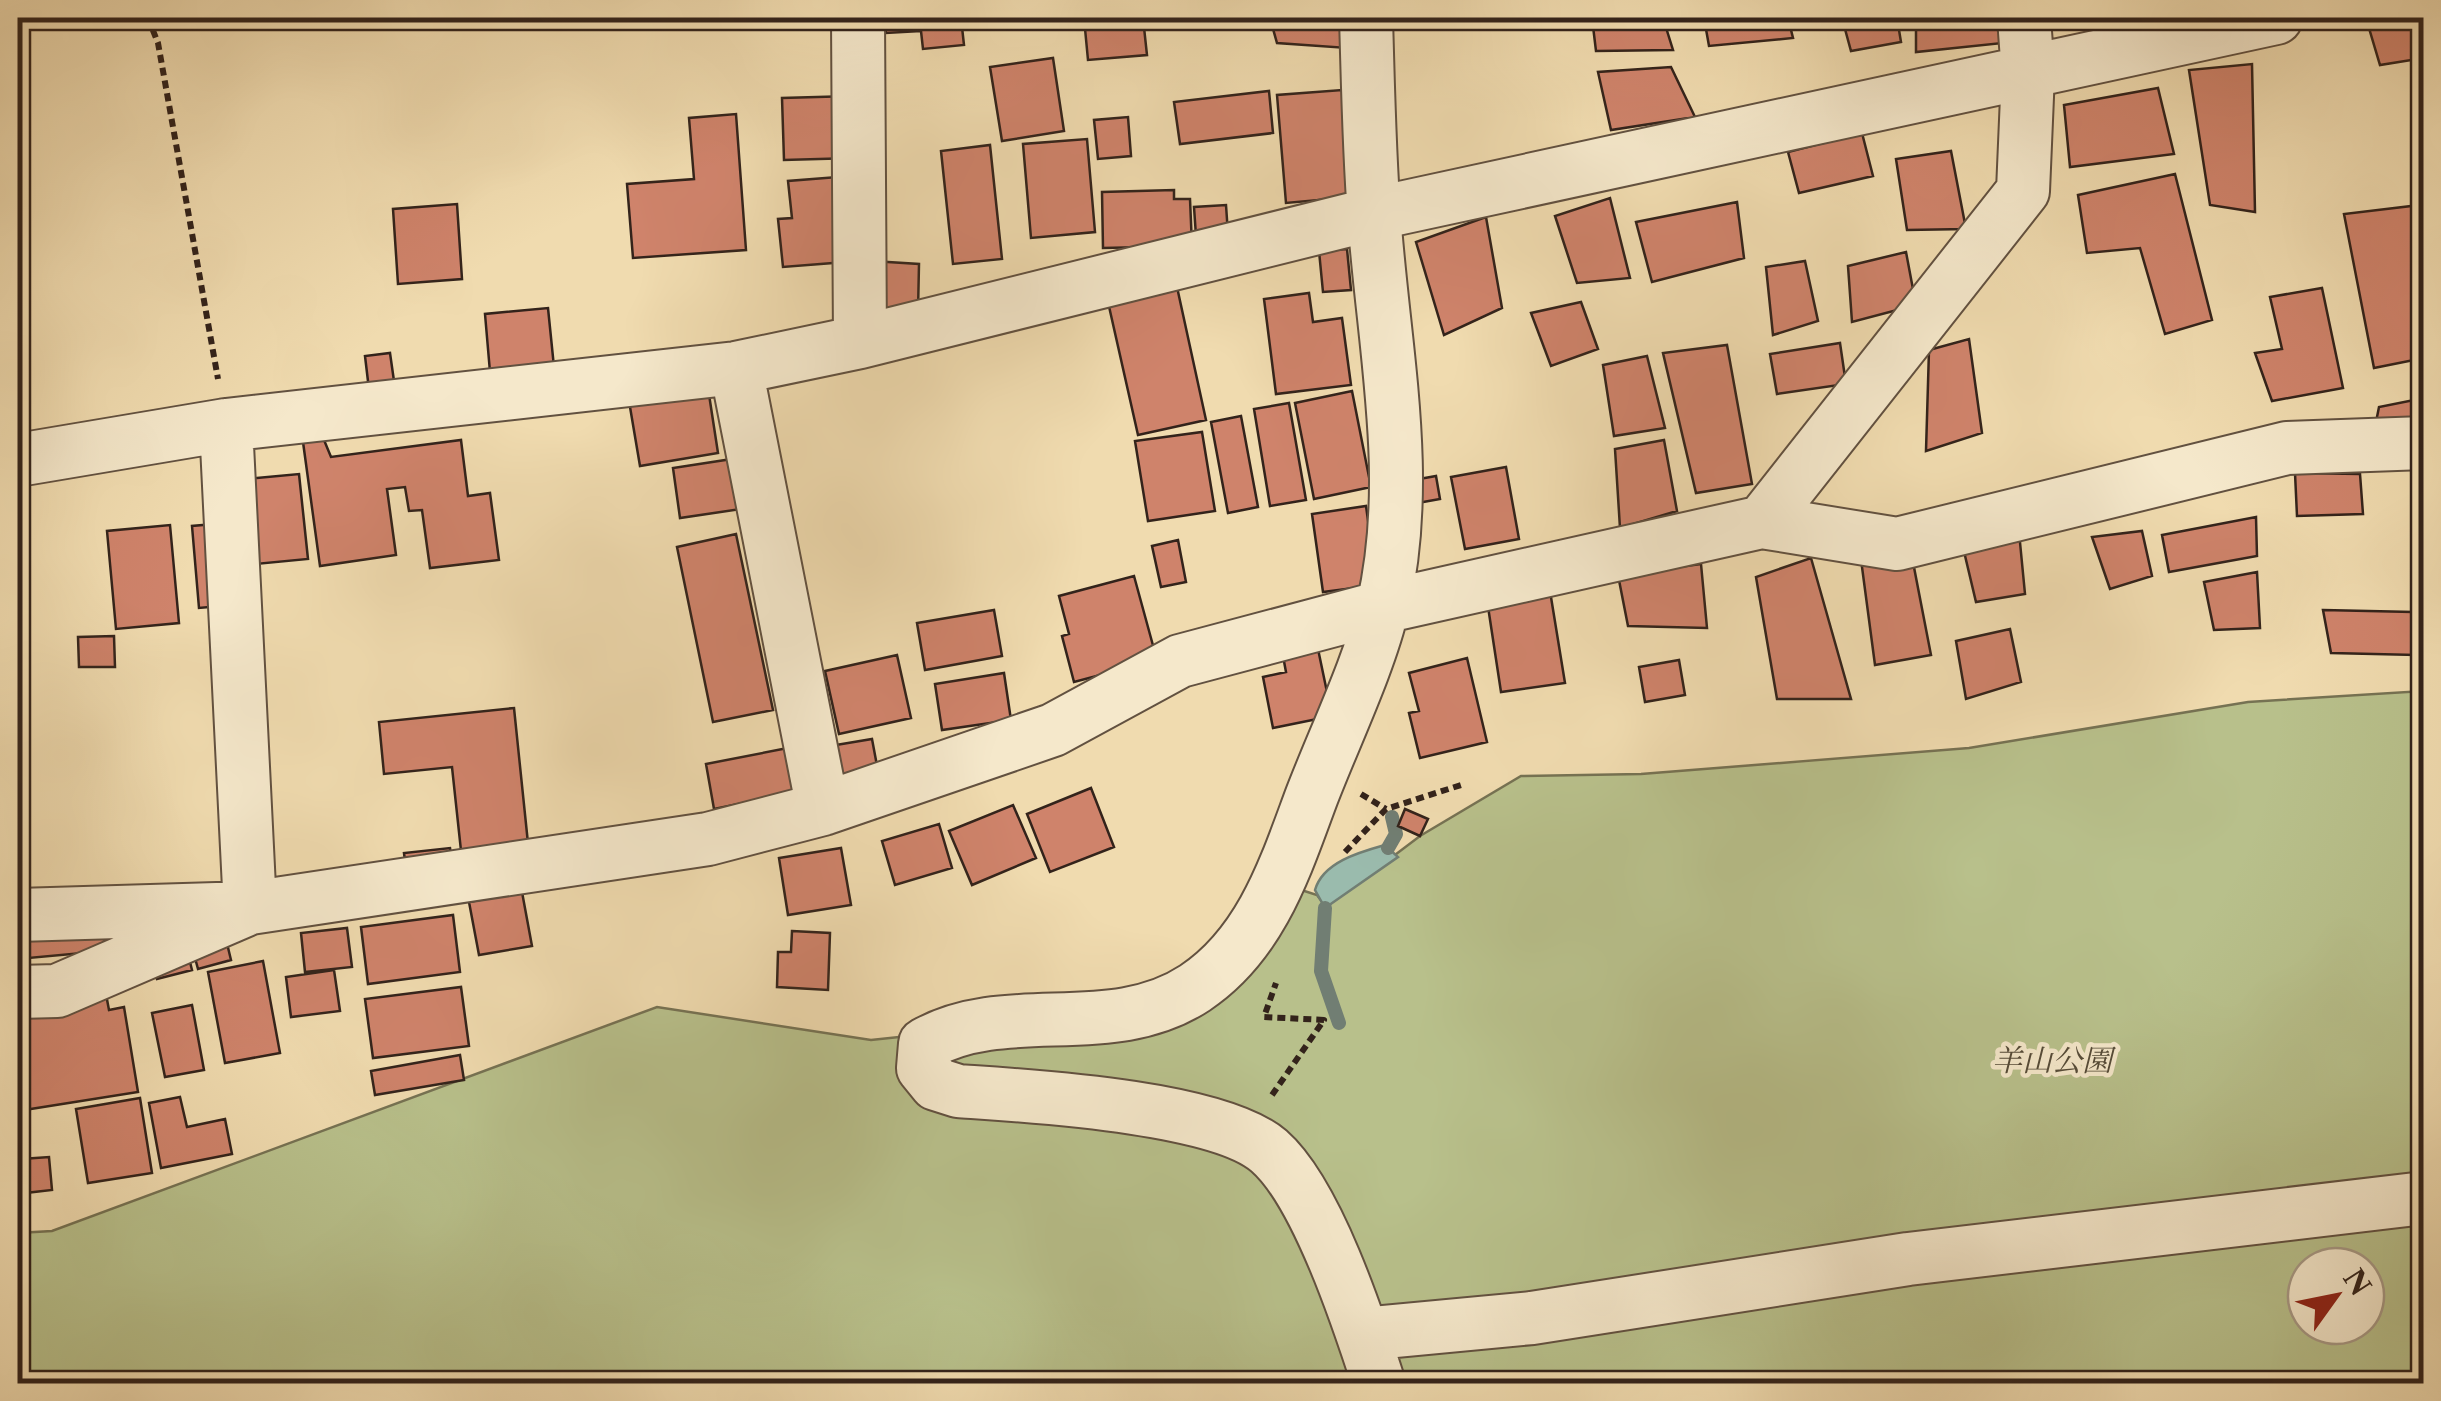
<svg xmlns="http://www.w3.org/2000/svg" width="2441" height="1401" viewBox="0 0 2441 1401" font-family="'Libre Caslon Text','Noto Serif JP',serif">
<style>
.green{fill:#b8c08b;stroke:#767253;stroke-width:2.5;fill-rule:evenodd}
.water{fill:#9abbad;stroke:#717e73;stroke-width:2.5}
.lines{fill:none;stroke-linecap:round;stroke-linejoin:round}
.stream{stroke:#717e73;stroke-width:14}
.building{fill:#cf836b;stroke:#33231b;stroke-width:2.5}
.minor-casing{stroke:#625140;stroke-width:56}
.path{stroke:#33231b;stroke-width:6;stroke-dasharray:8 5;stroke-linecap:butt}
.minor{stroke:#f5e8cb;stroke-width:52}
.labels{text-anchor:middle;stroke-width:9;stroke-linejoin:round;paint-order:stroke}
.park-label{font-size:30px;font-style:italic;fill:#544a37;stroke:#f5e8cb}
</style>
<rect width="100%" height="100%" fill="#f0dbaf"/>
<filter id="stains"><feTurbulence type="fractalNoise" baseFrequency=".002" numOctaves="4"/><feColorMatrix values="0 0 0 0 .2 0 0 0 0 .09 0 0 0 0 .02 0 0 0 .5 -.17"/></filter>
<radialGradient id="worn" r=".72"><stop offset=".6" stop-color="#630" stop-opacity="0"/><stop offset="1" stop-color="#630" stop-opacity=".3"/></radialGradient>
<!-- green -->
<path class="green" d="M2423 691V1383L18 1384V1233L52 1231 657 1007 871 1040 1012 1025 1084 1033 1295 888 1317 895 1326 907 1420 836 1521 776 1641 774 1969 748 2248 702ZM2306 1266H2366V1326H2306Z"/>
<!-- water -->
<path class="water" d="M1385 845 1398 857 1325 908 1315 890C1323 862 1360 852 1385 845Z"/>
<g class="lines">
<!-- stream -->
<path class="stream" d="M1388 848 1396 834 1392 817
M1325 908 1321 971 1339 1023"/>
</g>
<!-- building -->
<path class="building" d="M884 18H961L964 45 923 49 921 31 886 33Z
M972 18H1010V24L972 27Z
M1084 18H1143L1147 55 1088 60Z
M1270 18H1339L1347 48 1277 43Z
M1592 18H1663L1673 50 1596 51Z
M1704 18H1788L1793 38 1709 46Z
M1842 18H1897L1901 42 1851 51Z
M1916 18H1999L2003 43 1916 52Z
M2366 18H2424V58L2380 65Z
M1053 58 1064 131 1002 141 990 67Z
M2252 64 2255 212 2210 205 2189 70Z
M1671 67 1695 117 1611 130 1598 72Z
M2158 88 2174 154 2070 167 2064 105Z
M1342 90 1352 197 1286 203 1277 95Z
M1269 91 1273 133 1180 144 1174 102Z
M852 96 854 158 784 160 782 98Z
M736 114 746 250 633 258 627 184 694 179 689 118Z
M1128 117 1131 156 1098 159 1094 120Z
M1862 133 1873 176 1799 193 1788 152Z
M1087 139 1095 232 1031 238 1023 144Z
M990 145 1002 259 953 264 941 151Z
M1951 151 1966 229 1907 230 1896 159Z
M2175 174 2212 320 2165 334 2140 248 2087 253 2078 195Z
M850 176 858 261 783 267 778 219 792 218 788 181Z
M1174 190V199H1190L1192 246 1103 248 1102 192Z
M1610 198 1630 278 1577 283 1555 216Z
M1737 202 1744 258 1652 282 1636 222Z
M457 204 462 279 398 284 393 209Z
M1226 205 1228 234 1196 236 1194 207Z
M2420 205 2424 358 2374 368 2344 214Z
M1486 217 1502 308 1444 335 1416 242Z
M1347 249 1351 290 1323 292 1319 251Z
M1906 252 1916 305 1852 322 1848 266Z
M872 261 919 264 918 312 871 310Z
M1805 261 1818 321 1773 335 1766 267Z
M1177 287 1206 420 1138 435 1108 302Z
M2322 288 2343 388 2272 401 2255 353 2282 349 2270 297Z
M1309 293 1313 322 1342 318 1351 385 1276 394 1264 299Z
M1581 302 1598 349 1551 366 1531 313Z
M548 308 554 367 490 372 485 314Z
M1969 339 1982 433 1926 451 1929 350Z
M1840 343 1846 384 1777 394 1770 354Z
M1727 345 1752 484 1696 493 1663 353Z
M390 353 396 395 370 398 365 356Z
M1647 356 1665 428 1614 436 1603 365Z
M708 388 718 453 640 466 629 401Z
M1352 391 1371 487 1314 499 1295 403Z
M2424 398V440L2374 432 2379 407Z
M1289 403 1306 500 1270 506 1254 409Z
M1241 416 1258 507 1228 513 1211 422Z
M1202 432 1215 511 1148 521 1135 441Z
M324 440 331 457 461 440 468 496 490 493 499 560 430 568 422 510 409 511 405 487 387 489 396 555 320 566 303 442Z
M1664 440 1677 511 1620 528 1615 449Z
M732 459 741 509 680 518 673 468Z
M1506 467 1519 539 1465 549 1451 477Z
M2295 473 2360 474 2363 514 2297 516Z
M299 474 308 559 256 564 247 479Z
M1436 476 1440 499 1412 504 1408 481Z
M1366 506 1377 585 1323 592 1312 514Z
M2256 517 2257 556 2169 572 2162 535Z
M225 523 231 605 199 608 192 526Z
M170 525 179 623 116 629 107 531Z
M2142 531 2152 576 2110 589 2092 537Z
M2019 532 2025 594 1976 602 1962 543Z
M736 534 773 710 713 722 677 547Z
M1178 540 1186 582 1161 587 1152 546Z
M1860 552 1912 557 1931 655 1875 665Z
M1811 558 1851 699H1777L1756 577Z
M1701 564 1707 628 1628 626 1618 575Z
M2257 572 2260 628 2214 630 2204 582Z
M1134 576 1157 660 1074 682 1062 636 1069 634 1059 596Z
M1550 591 1565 683 1501 692 1487 600Z
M994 610 1002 656 925 670 917 623Z
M2323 610 2413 612 2416 655 2331 653Z
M2010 629 2021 682 1966 699 1956 641Z
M114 636 115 667H79L78 637Z
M1318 649 1332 716 1273 728 1263 677 1286 672 1283 656Z
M897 655 911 718 839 734 825 671Z
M1467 658 1487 742 1420 758 1409 713 1419 711 1409 673Z
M1679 660 1685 695 1645 702 1639 667Z
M1004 673 1011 720 942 730 935 684Z
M514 708 529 853 462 860 452 767 384 774 379 722Z
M872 739 878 771 829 779 824 747Z
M798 746 807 790 714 809 706 764Z
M1091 788 1114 847 1050 872 1027 814Z
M1013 805 1036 858 972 885 949 831Z
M1405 809 1428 819 1420 836 1398 826Z
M939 824 952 868 895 885 882 841Z
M450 848 453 870 407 876 404 853Z
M841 848 851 905 788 915 779 858Z
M522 892 532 946 479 955 469 902Z
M155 914 158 946 18 959V926Z
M453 915 460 972 368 984 361 927Z
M347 928 352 967 305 972 301 933Z
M792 931 830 933 828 990 777 987 778 952H791Z
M225 935 231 960 198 969 191 943Z
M186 946 192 970 157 979 151 956Z
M263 961 280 1053 225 1063 208 972Z
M334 970 340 1011 291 1017 286 977Z
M461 987 469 1046 373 1058 365 999Z
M105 989 109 1010 124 1007 138 1092 18 1111V1003Z
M192 1005 204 1070 165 1077 152 1013Z
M460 1055 464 1080 375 1095 371 1071Z
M180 1097 187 1127 225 1119 232 1154 161 1168 149 1103Z
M140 1098 152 1173 88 1183 76 1109Z
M49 1157 52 1190 25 1193 22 1159Z"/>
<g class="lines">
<defs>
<path id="minor" d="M858 18 860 342
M1366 18C1368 83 1369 149 1374 214 1383 345 1413 476 1383 606 1370 664 1333 740 1311 798 1285 868 1261 944 1195 988 1112 1043 1008 998 925 1044L923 1068 936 1084 958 1091C1029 1096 1217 1106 1269 1151 1317 1193 1359 1322 1379 1384
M736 368 823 809
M18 460 226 425 736 368 860 342 1373 214 2276 18
M1762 522 2023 191 2028 73 2024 18
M18 915 250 908 708 839 823 809 1053 730 1180 661 1383 607 1762 522 1897 544 2287 448 2424 443
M18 992 57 991 250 908 226 425
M1363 1334 1532 1318 1908 1259 2424 1198"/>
</defs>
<!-- minor casing -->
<use href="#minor" class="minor-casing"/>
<!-- path -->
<path class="path" d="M148 18 158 43 218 379
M1361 794 1386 809
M1345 852 1386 809 1461 785
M1272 1095 1324 1020 1264 1017 1276 983"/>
<!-- minor -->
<use href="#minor" class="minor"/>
</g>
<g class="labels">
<!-- park labels -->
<g class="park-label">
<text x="2052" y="1071">羊山公園</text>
</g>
</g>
<!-- margin -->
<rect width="2441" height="1401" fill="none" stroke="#f0dbaf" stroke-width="60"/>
<rect x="20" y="20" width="2401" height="1361" fill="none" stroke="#33231b" stroke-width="5"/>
<rect x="30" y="30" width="2381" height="1341" fill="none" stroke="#33231b" stroke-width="2.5"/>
<!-- north arrow -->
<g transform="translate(2336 1296) rotate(57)"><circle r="48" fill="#f5e8cb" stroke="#a79985" stroke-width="2.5"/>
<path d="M0-8L18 38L0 25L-18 38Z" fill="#8f2418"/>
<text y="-15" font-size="28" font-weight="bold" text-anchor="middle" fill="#33231b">N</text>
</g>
<rect width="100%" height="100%" filter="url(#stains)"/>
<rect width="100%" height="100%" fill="url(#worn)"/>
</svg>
